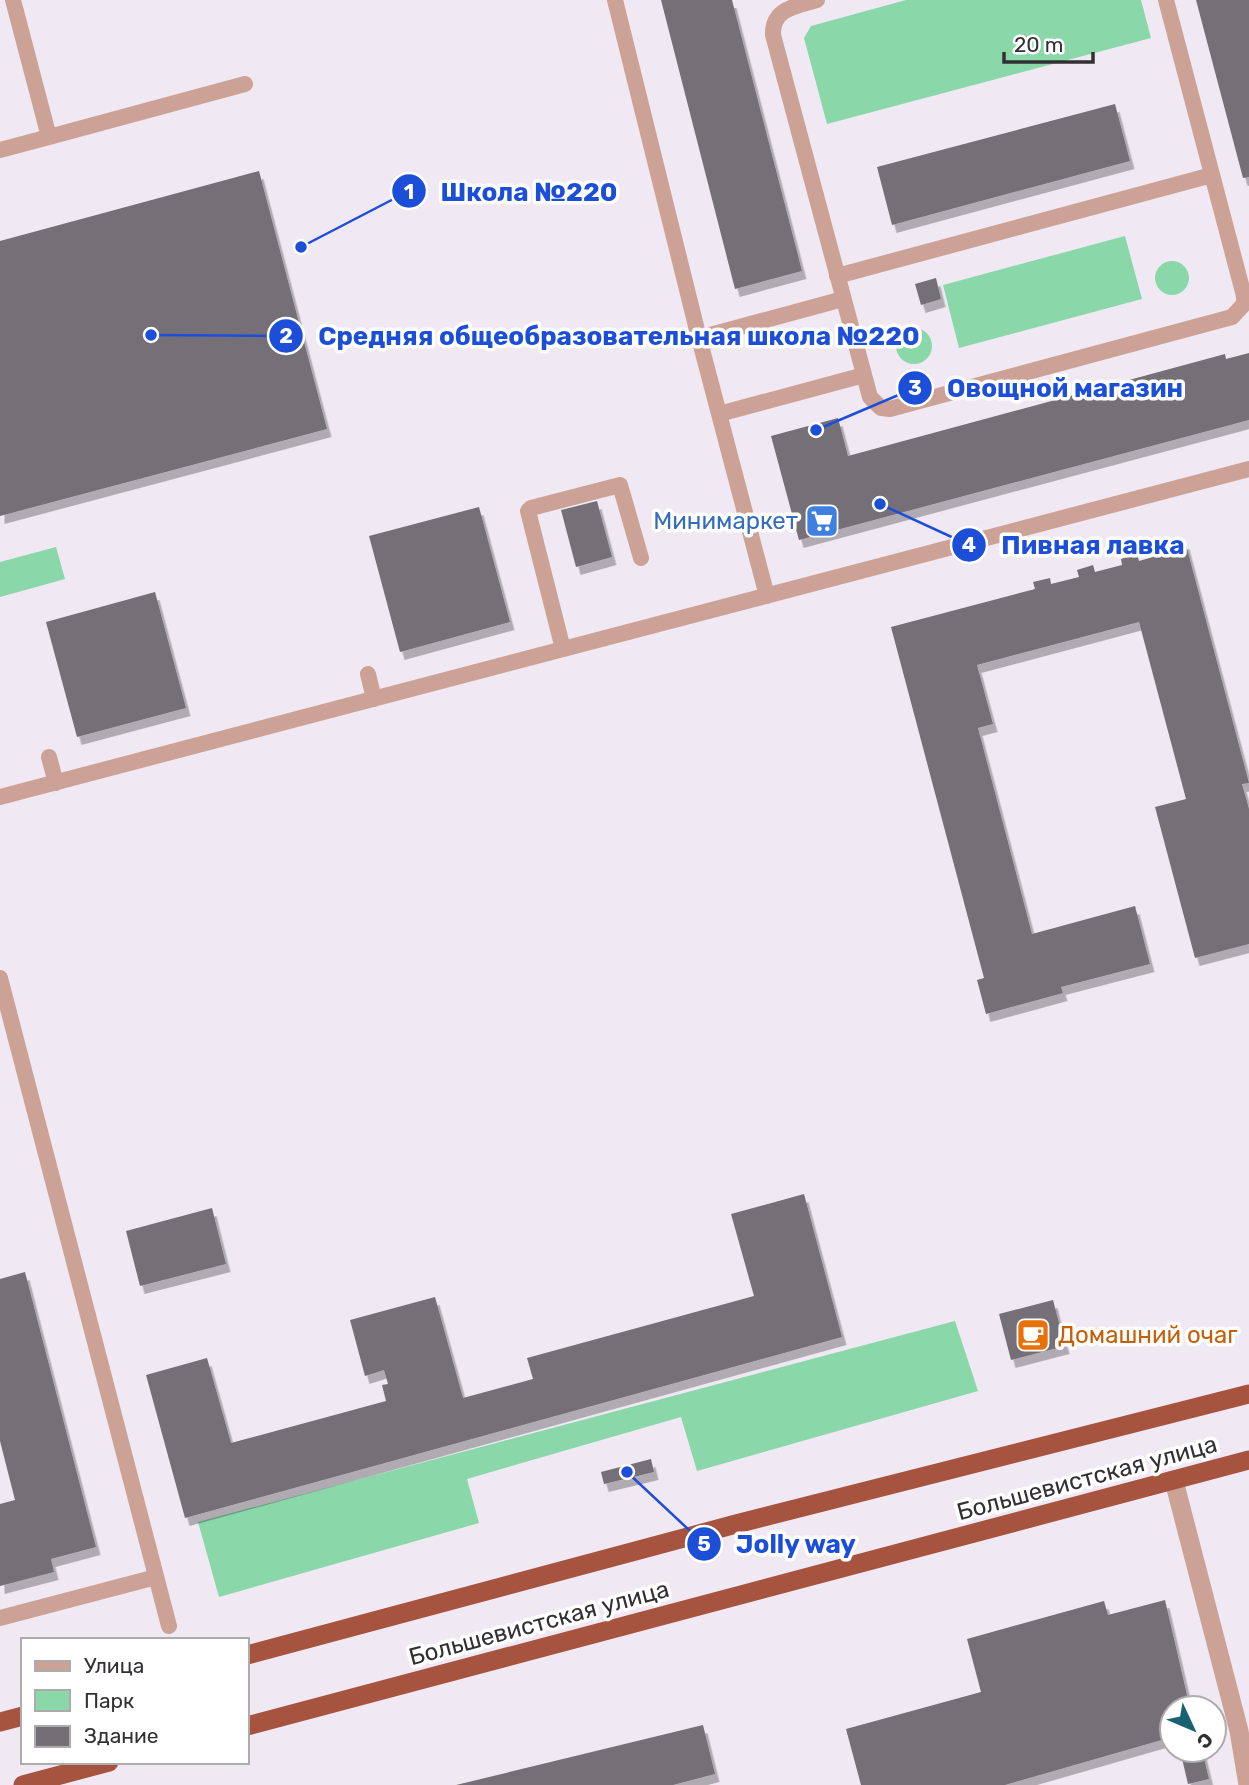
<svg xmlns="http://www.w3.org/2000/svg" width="1249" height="1785" viewBox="0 0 1249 1785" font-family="Rubik,sans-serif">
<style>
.green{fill:#8ad7aa}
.building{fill:#746f77;filter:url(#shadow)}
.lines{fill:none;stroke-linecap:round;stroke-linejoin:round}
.service{stroke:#cda296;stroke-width:16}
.minor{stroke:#cda296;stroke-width:19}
.trunk{stroke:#a65440;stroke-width:19}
.labels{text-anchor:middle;stroke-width:7;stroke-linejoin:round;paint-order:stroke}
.shop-label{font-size:24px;fill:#366cbe;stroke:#fff;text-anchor:end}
.food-label{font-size:24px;fill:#c56008;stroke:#fff;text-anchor:start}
.street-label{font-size:24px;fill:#323033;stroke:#fff}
.leader{fill:none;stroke:#1d4ed8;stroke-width:2.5}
.callout-dot{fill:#1d4ed8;stroke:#fff;stroke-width:2.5}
.mark-label{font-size:21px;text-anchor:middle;font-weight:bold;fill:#fff}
.callout-label{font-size:26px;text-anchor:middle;font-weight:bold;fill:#1d4ed8;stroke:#fff;stroke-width:7;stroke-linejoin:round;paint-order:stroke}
</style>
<defs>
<filter id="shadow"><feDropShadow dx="4.5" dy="8" stdDeviation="0" flood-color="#0004"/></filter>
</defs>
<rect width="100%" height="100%" fill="#f0e9f3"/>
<!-- green -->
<path class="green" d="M906 0H1141L1151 38 827 124 804 38 811 26Z
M1125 236 1142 299 959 348 943 285Z
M1155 278a17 17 0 1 1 34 0a17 17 0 1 1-34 0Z
M896 346a18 18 0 1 1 36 0a18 18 0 1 1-36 0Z
M56 547 65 579 0 597V562Z
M955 1321 978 1391 697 1471 681 1417 467 1479 479 1523 219 1597 198 1522Z"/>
<!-- building -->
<path class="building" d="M661 0H732L802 271 735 289Z
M1196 0H1249V177L1243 178Z
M1115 104 1130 161 892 225 877 167Z
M259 171 327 429 0 516V241Z
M936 278 941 299 921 305 915 284Z
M1249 353V420L799 540 771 436 838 418 848 456 1225 354 1226 359Z
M597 501 612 557 576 567 561 510Z
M479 507 510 622 400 652 369 536Z
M1185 541 1249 783 1242 784 1249 809V944L1195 958 1155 807 1186 799 1139 622 977 665 993 724 978 728 1032 934 1135 906 1150 964 1061 987 1063 993 986 1014 977 980 984 978 891 627 1035 589 1033 582 1050 578 1051 584 1079 577 1077 570 1093 565 1095 572 1122 565 1121 559 1137 554 1139 561 1153 557 1151 550Z
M155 592 186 708 77 737 46 622Z
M804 1194 842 1337 185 1518 146 1375 207 1358 231 1443 386 1401 382 1385 388 1384 384 1370 365 1376 350 1320 435 1297 463 1398 533 1379 527 1358 754 1296 731 1214Z
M212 1208 226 1264 140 1286 126 1231Z
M25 1272 96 1547 51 1559 54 1572 0 1586V1504L15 1500 0 1441V1279Z
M1053 1300 1065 1346 1011 1360 999 1314Z
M651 1459 654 1472 604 1484 601 1472Z
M1165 1600 1190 1708H1172V1737L1005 1785H861L846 1729 981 1692 967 1639 1104 1601 1108 1615Z
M703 1725 715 1774 673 1785H456Z
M1180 1750H1202L1209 1779 1188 1784Z"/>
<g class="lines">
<!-- service -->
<path class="service" d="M615 0 699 338 767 596
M817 0C797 6 772 8 773 35L870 397 881 408 890 409 1232 317 1244 304V296L1166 0
M49 137 245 84
M0 150 49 137 13 0
M837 276 1212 175
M699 338 843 299
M719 414 864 375
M563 649 528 511 531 508 620 485 641 558
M368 674 374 699
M49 757 56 783
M0 797 1249 469
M0 978 169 1626
M0 1618 156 1577"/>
<!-- minor -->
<path class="minor" d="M1174 1481 1239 1731 1248 1785"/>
<!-- trunk -->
<path class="trunk" d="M247 1655 736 1524 1249 1394
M0 1722 23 1716
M247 1726 1249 1460
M23 1785 109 1762"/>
</g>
<!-- icons -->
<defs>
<symbol id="supermarket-square" viewBox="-11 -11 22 22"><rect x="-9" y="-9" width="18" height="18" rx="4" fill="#3f7fe0" stroke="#fff"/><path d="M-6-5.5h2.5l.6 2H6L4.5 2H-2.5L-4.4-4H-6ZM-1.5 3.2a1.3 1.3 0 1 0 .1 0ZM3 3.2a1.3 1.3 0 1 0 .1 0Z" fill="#fff"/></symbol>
<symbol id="cafe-square" viewBox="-11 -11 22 22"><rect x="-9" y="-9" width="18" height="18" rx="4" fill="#e8710a" stroke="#fff"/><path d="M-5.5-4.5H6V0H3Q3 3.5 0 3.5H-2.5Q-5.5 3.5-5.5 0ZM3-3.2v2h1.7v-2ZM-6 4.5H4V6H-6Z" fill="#fff"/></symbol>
</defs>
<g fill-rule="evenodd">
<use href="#supermarket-square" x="803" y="502" width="38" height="38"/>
<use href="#cafe-square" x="1014" y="1316" width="38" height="38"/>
</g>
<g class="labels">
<!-- shop labels -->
<g class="shop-label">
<text x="798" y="529">Минимаркет</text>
</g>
<!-- food labels -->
<g class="food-label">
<text x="1058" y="1343">Домашний очаг</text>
</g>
<!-- street labels -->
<g class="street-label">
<text transform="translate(1087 1478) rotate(-15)" y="8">Большевистская улица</text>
<text transform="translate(539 1623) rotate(-15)" y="8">Большевистская улица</text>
</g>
</g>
<!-- callouts -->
<path class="leader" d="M301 247L409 191M151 335L286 336M816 430L915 388M880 504L969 545M627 1472L704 1544"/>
<g class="callout-dot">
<circle cx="301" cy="247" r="7"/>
<circle cx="151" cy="335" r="7"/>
<circle cx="816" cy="430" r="7"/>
<circle cx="880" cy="504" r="7"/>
<circle cx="627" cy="1472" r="7"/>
<circle cx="409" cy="191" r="18"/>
<circle cx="286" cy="336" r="18"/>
<circle cx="915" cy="388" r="18"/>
<circle cx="969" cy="545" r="18"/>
<circle cx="704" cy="1544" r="18"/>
</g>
<g class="mark-label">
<text x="409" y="199">1</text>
<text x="286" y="343">2</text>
<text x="915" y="395">3</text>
<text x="969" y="552">4</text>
<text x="704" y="1551">5</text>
</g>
<g class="callout-label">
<text x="529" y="201">Школа №220</text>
<text x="619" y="345">Средняя общеобразовательная школа №220</text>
<text x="1065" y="397">Овощной магазин</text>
<text x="1093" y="554">Пивная лавка</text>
<text x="796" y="1553">Jolly way</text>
</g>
<!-- legend -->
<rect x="21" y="1638" width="228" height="126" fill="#ffffff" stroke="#adacad" stroke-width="2"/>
<rect x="35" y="1661" width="35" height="10" fill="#cda296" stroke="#adacad" stroke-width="2"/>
<text x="84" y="1673" font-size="21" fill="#323033">Улица</text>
<rect x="35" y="1690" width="35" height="21" fill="#8ad7aa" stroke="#adacad" stroke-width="2"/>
<text x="84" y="1708" font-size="21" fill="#323033">Парк</text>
<rect x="35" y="1726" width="35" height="21" fill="#746f77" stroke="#adacad" stroke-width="2"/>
<text x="84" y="1743" font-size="21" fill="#323033">Здание</text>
<!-- north arrow -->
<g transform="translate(1193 1729) rotate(134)"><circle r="33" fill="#ffffff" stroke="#adacad" stroke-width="2"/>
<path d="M0-5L12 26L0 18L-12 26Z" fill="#196170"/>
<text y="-10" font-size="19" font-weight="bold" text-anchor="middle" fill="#323033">С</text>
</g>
<!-- scale -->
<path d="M1004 52v10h89v-10" fill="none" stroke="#323033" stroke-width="3.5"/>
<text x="1014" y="52" font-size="21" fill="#323033" stroke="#ffffff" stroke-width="5" paint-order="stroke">20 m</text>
</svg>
